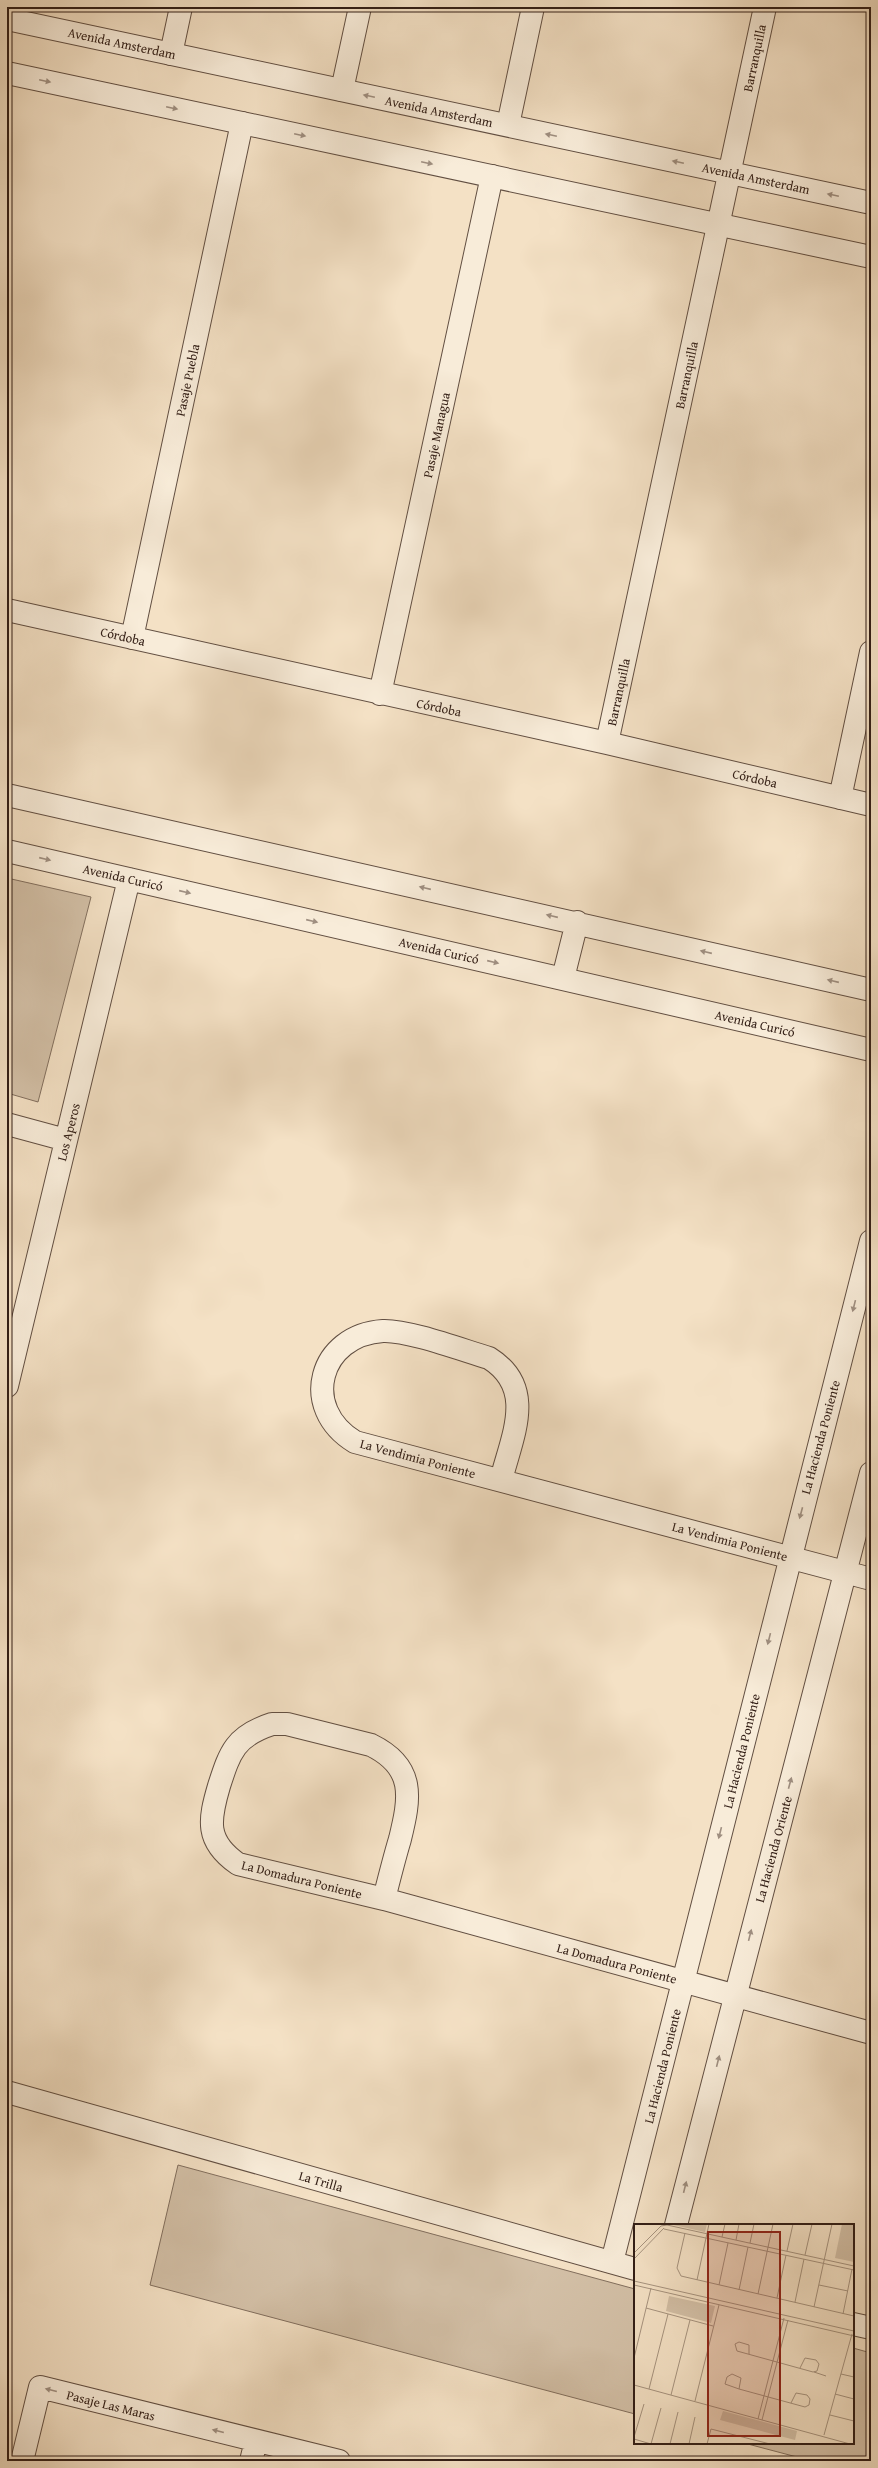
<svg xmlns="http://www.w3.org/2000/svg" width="878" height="2468" viewBox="0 0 878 2468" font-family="'Gentium Book Plus',serif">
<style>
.green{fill:#d3c0a7;stroke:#826f5e}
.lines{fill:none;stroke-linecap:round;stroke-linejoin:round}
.minor-casing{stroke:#624f42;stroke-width:24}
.tertiary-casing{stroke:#624f42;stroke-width:24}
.minor{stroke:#f8ecd9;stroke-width:22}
.tertiary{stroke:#f8ecd9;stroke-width:22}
.oneway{fill:#9f8f81}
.labels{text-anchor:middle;stroke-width:3.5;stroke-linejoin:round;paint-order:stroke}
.street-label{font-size:13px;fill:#321e16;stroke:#f8ecd9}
.inset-road{fill:none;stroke:#a6937f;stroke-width:1}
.view{fill:#8f2418;fill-opacity:0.15;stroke:#8f2418;stroke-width:2}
.inset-edge{fill:none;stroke:#321e16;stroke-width:2}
</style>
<rect width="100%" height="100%" fill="#f4e1c5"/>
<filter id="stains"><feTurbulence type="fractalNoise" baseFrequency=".005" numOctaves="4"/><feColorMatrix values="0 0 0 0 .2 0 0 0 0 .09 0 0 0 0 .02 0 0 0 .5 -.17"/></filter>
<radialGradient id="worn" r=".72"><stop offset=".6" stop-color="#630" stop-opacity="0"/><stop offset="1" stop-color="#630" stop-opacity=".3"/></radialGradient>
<!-- green -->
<path class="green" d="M7 878 91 897 38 1102 7 1093Z
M178 2165 635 2289V2414L150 2285Z
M853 2348 871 2353V2461H812L744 2443H853Z"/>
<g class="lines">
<defs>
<path id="minor" d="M171 54 181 7
M342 90 360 7
M508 125 533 7
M7 610 607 743 871 805
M132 638 242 123
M380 694 492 176
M607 743 765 7
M7 795 871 990
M840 798 871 652
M7 851 871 1050
M563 978 577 922
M7 1124 66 1140
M7 1386 129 879
M501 1480C512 1436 537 1388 489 1358 462 1350 408 1330 383 1331 319 1335 299 1408 355 1442L871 1579
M272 1724H287L371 1745C416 1767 410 1798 400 1839 394 1859 389 1879 384 1899L238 1864C205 1841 209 1820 219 1786 230 1752 235 1736 272 1724Z
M384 1899 871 2033
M7 2092 635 2269
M676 2225 871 1473
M612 2262 871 1241
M853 2324 871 2328
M22 2461 40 2387 339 2461
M251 2461 256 2441"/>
<path id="tertiary" d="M7 19 871 203
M7 73 871 257"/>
</defs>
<!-- minor casing -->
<use href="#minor" class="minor-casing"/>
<!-- tertiary casing -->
<use href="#tertiary" class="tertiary-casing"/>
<!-- minor -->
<use href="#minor" class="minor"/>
<!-- tertiary -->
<use href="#tertiary" class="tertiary"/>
</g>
<!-- one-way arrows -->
<defs><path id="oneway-solid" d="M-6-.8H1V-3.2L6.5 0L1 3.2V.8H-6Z"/></defs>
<g class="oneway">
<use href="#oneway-solid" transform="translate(45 81) rotate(12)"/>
<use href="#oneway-solid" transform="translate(369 96) rotate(-168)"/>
<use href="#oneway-solid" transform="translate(172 108) rotate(12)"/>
<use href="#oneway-solid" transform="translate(300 135) rotate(12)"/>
<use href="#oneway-solid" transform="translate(551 135) rotate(-168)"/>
<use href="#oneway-solid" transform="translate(678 162) rotate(-168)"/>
<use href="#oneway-solid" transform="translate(427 163) rotate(12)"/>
<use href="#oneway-solid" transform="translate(833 195) rotate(-168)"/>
<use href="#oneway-solid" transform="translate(45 859) rotate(13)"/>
<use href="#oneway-solid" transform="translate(425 888) rotate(-167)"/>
<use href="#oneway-solid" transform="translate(185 892) rotate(13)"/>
<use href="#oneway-solid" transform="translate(552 916) rotate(-167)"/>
<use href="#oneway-solid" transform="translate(312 921) rotate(13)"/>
<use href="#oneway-solid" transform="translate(706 952) rotate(-167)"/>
<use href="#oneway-solid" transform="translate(493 962) rotate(13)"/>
<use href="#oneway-solid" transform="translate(833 981) rotate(-167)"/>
<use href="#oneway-solid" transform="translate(854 1306) rotate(104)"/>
<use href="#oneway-solid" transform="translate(801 1513) rotate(105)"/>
<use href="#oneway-solid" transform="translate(769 1639) rotate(104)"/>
<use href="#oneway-solid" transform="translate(790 1783) rotate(-75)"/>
<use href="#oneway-solid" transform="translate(720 1833) rotate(104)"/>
<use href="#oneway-solid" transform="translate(750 1935) rotate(-76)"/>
<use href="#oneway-solid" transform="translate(718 2061) rotate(-76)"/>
<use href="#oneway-solid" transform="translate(685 2187) rotate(-76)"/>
<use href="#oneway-solid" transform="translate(51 2390) rotate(-166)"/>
<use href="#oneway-solid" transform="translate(218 2431) rotate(-166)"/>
</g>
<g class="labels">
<!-- street labels -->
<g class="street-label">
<text transform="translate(122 43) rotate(12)" y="5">Avenida Amsterdam</text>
<text transform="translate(754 58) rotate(-78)" y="5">Barranquilla</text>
<text transform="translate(439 111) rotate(12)" y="5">Avenida Amsterdam</text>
<text transform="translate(756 178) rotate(12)" y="5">Avenida Amsterdam</text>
<text transform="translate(686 375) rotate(-78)" y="5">Barranquilla</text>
<text transform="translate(187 380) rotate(-78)" y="5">Pasaje Puebla</text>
<text transform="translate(436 435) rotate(-78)" y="5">Pasaje Managua</text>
<text transform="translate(123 636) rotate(13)" y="5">Córdoba</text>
<text transform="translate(618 692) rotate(-78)" y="5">Barranquilla</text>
<text transform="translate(439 707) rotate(12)" y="5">Córdoba</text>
<text transform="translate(755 778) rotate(13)" y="5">Córdoba</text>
<text transform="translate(123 877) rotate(13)" y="5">Avenida Curicó</text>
<text transform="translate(439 950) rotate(13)" y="5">Avenida Curicó</text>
<text transform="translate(755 1023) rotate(13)" y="5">Avenida Curicó</text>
<text transform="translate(68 1132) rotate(-76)" y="5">Los Aperos</text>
<text transform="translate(820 1437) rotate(-75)" y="5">La Hacienda Poniente</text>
<text transform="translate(418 1458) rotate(15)" y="5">La Vendimia Poniente</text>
<text transform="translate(730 1541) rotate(15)" y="5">La Vendimia Poniente</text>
<text transform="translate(741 1751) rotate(-76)" y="5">La Hacienda Poniente</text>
<text transform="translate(773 1849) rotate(-75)" y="5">La Hacienda Oriente</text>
<text transform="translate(302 1879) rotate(14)" y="5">La Domadura Poniente</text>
<text transform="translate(617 1963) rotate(15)" y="5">La Domadura Poniente</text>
<text transform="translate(662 2066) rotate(-76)" y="5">La Hacienda Poniente</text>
<text transform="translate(321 2181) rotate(16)" y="5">La Trilla</text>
<text transform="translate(111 2405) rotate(14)" y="5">Pasaje Las Maras</text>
</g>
</g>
<!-- overview -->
<g transform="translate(634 2224)">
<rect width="220" height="220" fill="#f4e1c5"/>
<path d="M35 0H73L71 8ZM208 0H220V38L201 34ZM35 72 81 82 77 99 32 87ZM89 187 163 207 161 216 86 196Z" fill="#d3c0a7"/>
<path class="inset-road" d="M30 5 220 46M51 9 43 44 47 52 220 92M88 13 91 0M102 16 105 0M116 19 120 0M153 27 159 0M0 29 27 2 33 1 220 42M171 31 178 0M0 35 30 4M63 56 75 0M0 57 220 107M0 61 220 112M85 61 94 19M185 61 214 67M105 66 114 23M124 70 139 0M143 74 152 31M161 78 170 35M180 83 198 0M12 84 79 102M209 90 218 45M115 130V121L105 118 101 120 103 127 179 148 183 147 185 140 182 136 171 134 166 144M0 134 17 64M180 148 192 152M98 150 107 154 105 165 91 160 93 153ZM207 150 220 153M0 161 216 220M15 165 34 90M105 165 171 183 175 181 176 175 173 171 162 169 157 179M201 170 220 175M37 171 56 96M61 177 85 81M196 191 220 197M124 195 150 94M128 196 154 96M190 211 218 110M0 213 10 180M0 215 17 220M17 220 27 184M36 220 44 188M55 220 61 193M73 220 77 205 136 220"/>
<path class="view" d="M74 8H146V212H74Z"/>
<rect width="220" height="220" class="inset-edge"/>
</g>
<!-- margin -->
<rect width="878" height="2468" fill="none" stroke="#f4e1c5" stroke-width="24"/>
<rect x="8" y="8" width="862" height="2452" fill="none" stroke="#321e16" stroke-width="2"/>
<rect x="12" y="12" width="854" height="2444" fill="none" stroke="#321e16"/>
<rect width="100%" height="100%" filter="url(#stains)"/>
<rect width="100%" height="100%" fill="url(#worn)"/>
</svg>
